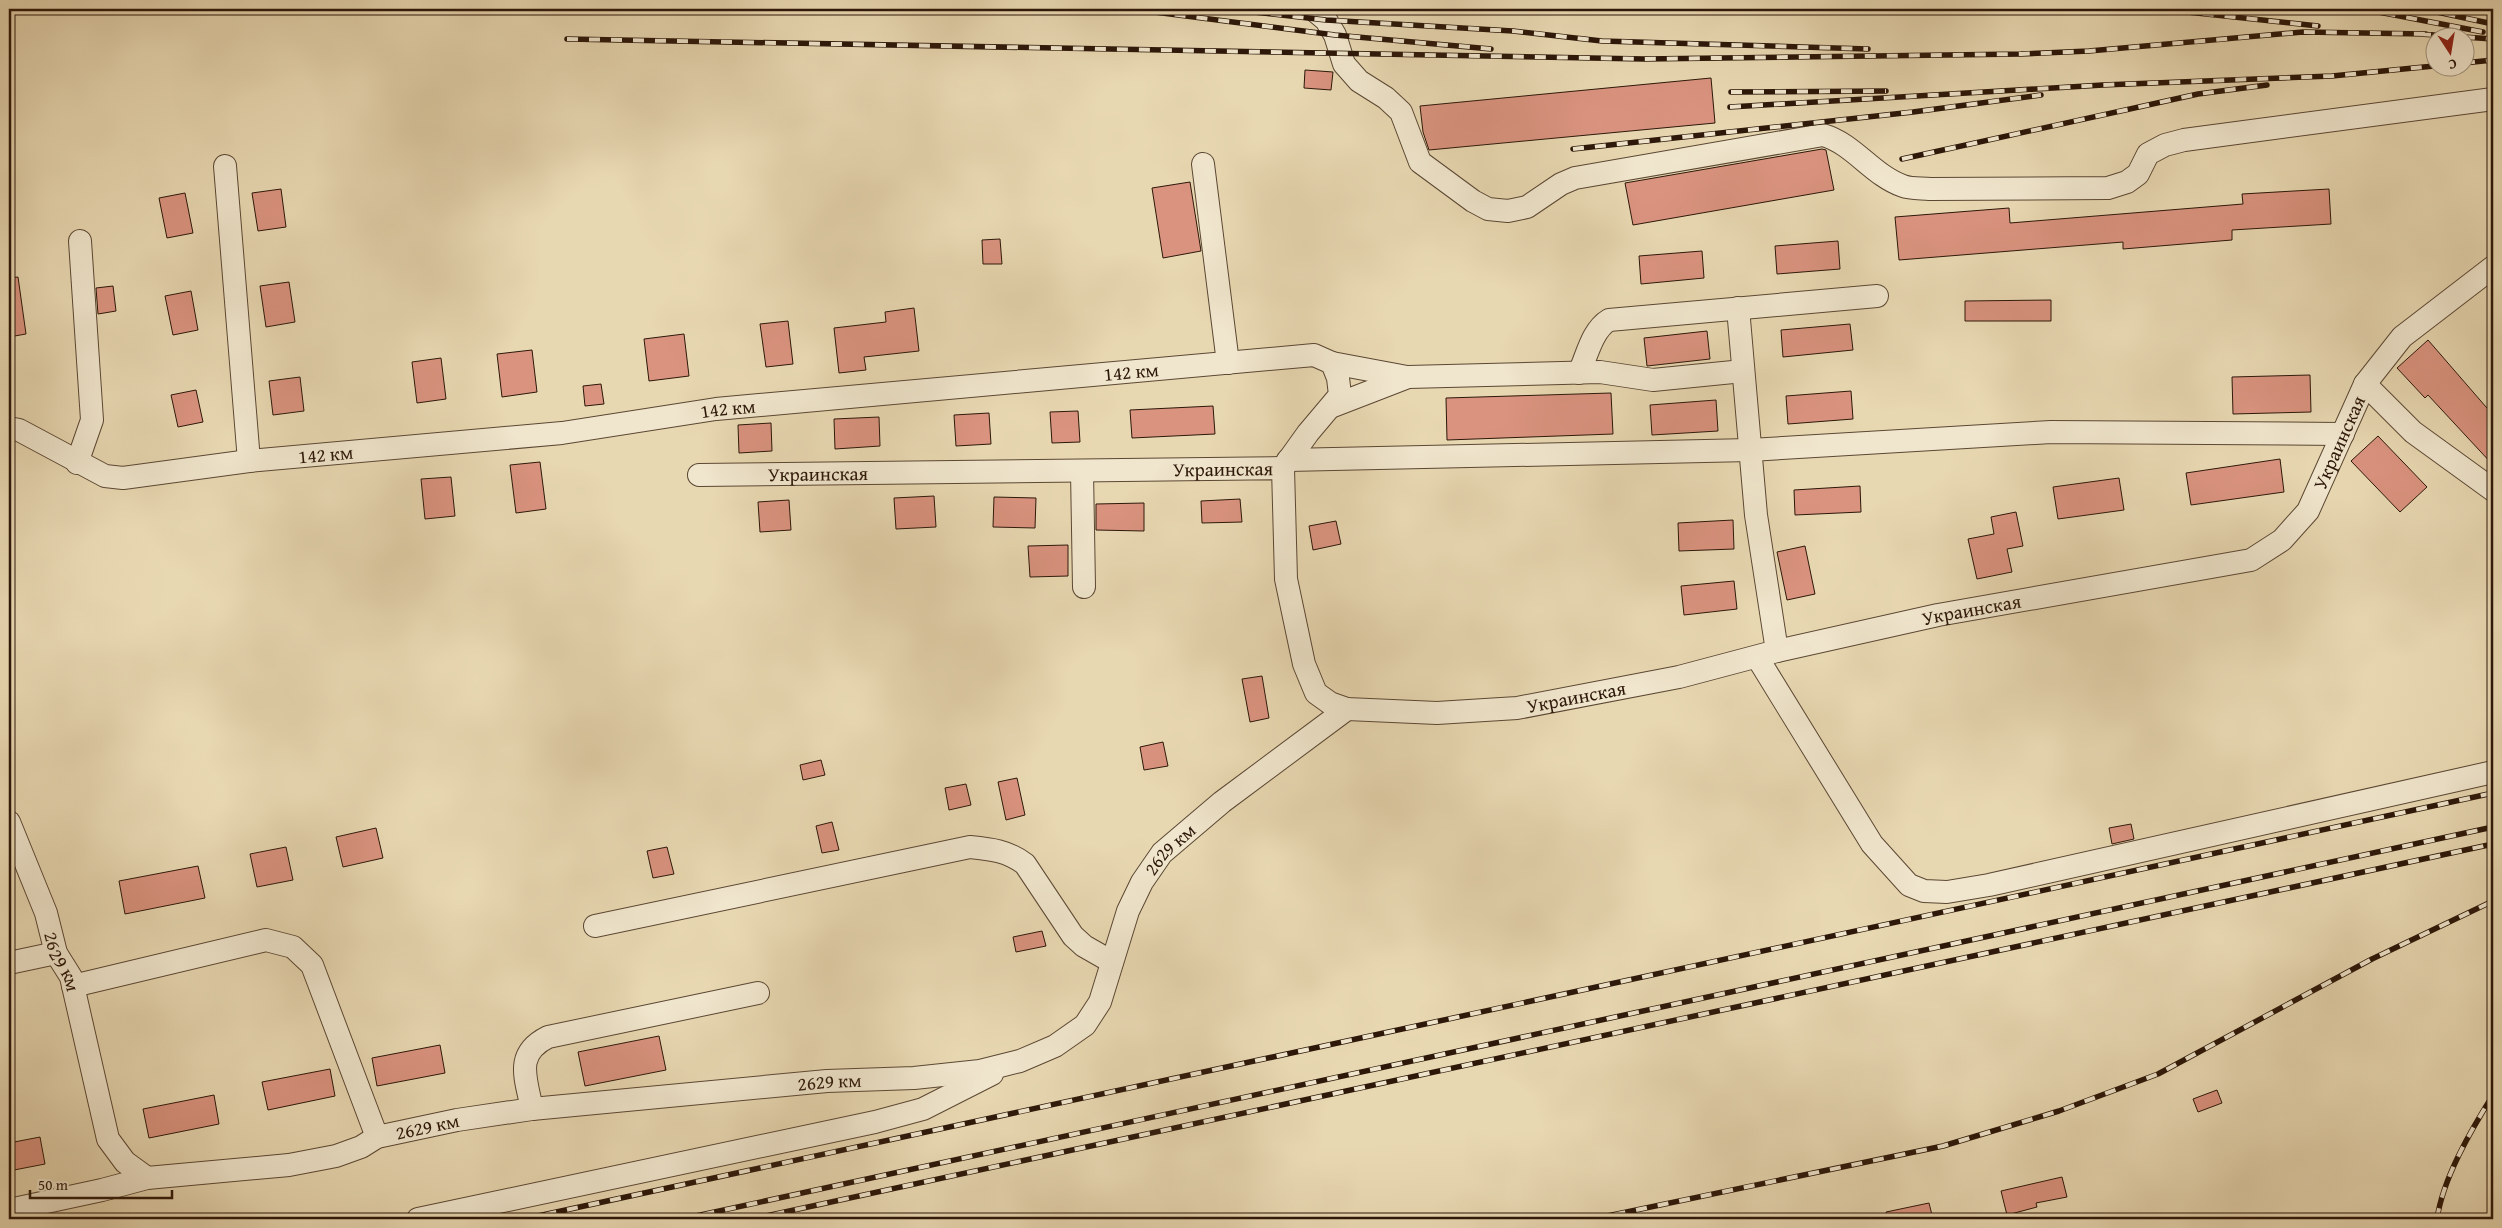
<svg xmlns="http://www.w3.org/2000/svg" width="2502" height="1228" viewBox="0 0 2502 1228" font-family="'Gentium Book Plus',serif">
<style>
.building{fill:#da937f;stroke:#2c1709}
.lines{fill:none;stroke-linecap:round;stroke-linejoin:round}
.minor-casing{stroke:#5b4733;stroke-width:24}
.minor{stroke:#f0e6cd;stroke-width:22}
.rail-casing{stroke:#2c1709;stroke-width:5.5}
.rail{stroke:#f0e6cd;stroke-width:4;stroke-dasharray:11;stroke-linecap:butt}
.labels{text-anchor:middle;stroke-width:4;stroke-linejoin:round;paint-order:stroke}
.street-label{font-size:19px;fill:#2c1709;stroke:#f0e6cd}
</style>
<rect width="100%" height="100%" fill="#e8d8b2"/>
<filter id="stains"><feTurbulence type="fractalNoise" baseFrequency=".004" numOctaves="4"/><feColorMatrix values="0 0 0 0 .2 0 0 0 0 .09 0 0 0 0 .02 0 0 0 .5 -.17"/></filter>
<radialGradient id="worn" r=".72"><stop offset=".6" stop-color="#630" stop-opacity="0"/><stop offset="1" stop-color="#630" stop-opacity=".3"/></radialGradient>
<!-- building -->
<path class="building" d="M1305 70 1333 72 1331 90 1304 88Z
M1711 78 1715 123 1429 150 1423 132 1420 106Z
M1822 149 1826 150 1834 190 1633 225 1625 183Z
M1190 182 1201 251 1163 258 1152 188Z
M281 189 286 227 258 231 252 193Z
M2329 189 2331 224 2232 230V240L2123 249V242L1899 260 1895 217 2009 208 2010 223 2243 204 2242 194Z
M185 193 193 233 167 238 159 198Z
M1000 239 1002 264H983L982 240Z
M1838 241 1840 269 1777 274 1775 246Z
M1702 251 1704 278 1641 284 1639 256Z
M18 277 26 334 9 337V278Z
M289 282 295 322 266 327 260 286Z
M113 286 116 311 98 314 96 288Z
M191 291 198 330 173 335 165 296Z
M2051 300V321H1965V301Z
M914 308 919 351 864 357 866 370 839 373 834 328 886 322 885 312Z
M788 321 793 364 766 367 760 324Z
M1850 324 1853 350 1783 357 1781 330Z
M1707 331 1710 359 1647 366 1644 338Z
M684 334 689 376 649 381 644 339Z
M2428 340 2493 415V465L2428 395 2425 398 2397 368Z
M532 350 537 392 502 397 497 354Z
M441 358 446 399 417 403 412 362Z
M2310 375 2311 412 2233 414 2232 377Z
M300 377 304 411 273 415 269 381Z
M601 384 604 404 585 406 583 386Z
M196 390 203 422 178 427 171 395Z
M1851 391 1853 419 1788 424 1786 396Z
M1611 393 1613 434 1447 440 1446 398Z
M1716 400 1718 431 1652 435 1650 405Z
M1213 406 1215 434 1132 438 1130 410Z
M1078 411 1080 442 1052 443 1050 412Z
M989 413 991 444 956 446 954 415Z
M879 417 880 446 835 449 834 419Z
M771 423 772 451 739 453 738 425Z
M2378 436 2427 487 2400 512 2351 461Z
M2280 459 2284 492 2191 505 2186 473Z
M540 462 546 509 516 513 510 465Z
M451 477 455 516 425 519 421 479Z
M2119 478 2124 510 2058 519 2053 487Z
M1860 486 1861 512 1795 515 1794 490Z
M934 496 936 527 896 529 894 498Z
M994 497 1036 498 1035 528 993 527Z
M1240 499 1242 522 1202 523 1201 501Z
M789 500 791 530 760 532 758 502Z
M1144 503V531L1096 530V504Z
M2016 512 2023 546 2007 549 2012 572 1977 579 1968 539 1994 534 1991 517Z
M1733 520 1734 549 1679 551 1678 523Z
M1336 521 1341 544 1313 550 1309 526Z
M1068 545V576L1030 577 1028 546Z
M1805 546 1815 594 1787 600 1777 552Z
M1734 581 1737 609 1684 615 1681 586Z
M1262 676 1269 718 1250 722 1242 679Z
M1163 742 1168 766 1144 770 1140 747Z
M821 760 825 775 803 780 800 765Z
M1017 778 1025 815 1006 820 998 782Z
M966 784 971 805 949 810 945 788Z
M832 822 839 850 822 853 816 826Z
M2131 824 2134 839 2112 844 2109 828Z
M376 828 383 858 343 867 336 837Z
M286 847 293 880 257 887 250 854Z
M667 847 674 874 653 878 647 851Z
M198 866 205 898 125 914 119 881Z
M1042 931 1046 946 1016 952 1013 937Z
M659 1036 666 1070 585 1086 578 1052Z
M440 1045 445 1073 377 1086 372 1058Z
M330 1069 335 1096 268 1110 262 1082Z
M2217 1090 2222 1103 2198 1112 2193 1099Z
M214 1095 219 1124 149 1138 143 1109Z
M40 1137 45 1164 9 1171V1143Z
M2062 1177 2067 1197 2036 1203 2037 1207 2007 1215 2001 1191Z
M1929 1203 1933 1219H1887L1886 1212Z"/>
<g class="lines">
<defs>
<g id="minor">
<path d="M1313 9 1326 20 1335 35 1344 64 1359 81 1386 98 1401 112 1420 162 1473 201 1488 209 1508 211 1527 207 1561 184 1575 178 1823 135C1854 144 1872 175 1903 186 1911 189 1922 188 1930 189L2108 188 2127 182 2138 174 2148 154 2165 145 2184 140 2493 99"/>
<path d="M1203 164 1228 363"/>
<path d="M225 166 249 461"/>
<path d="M1738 308 1756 515 1777 651"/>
<path d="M1332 363 1407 377"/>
<path d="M1579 373C1587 356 1592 330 1609 320L1877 296"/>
<path d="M2365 384 2413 432 2493 490"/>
<path d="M1333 406 1408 377 1600 372 1653 380 1743 371"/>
<path id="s1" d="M9 428 19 430 105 476 123 478 249 461 562 433 716 409 1314 355 1332 363 1338 378 1340 395 1308 433 1283 468"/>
<path d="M1288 460 1750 450 2051 432 2343 434"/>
<path d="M77 463 92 420 80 241"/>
<path d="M1082 471 1084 587"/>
<path id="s2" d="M699 475 1283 468 1286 579 1304 664 1316 693 1330 703 1347 709 1437 713 1517 708 1679 677 1777 651 1938 615 2251 560 2282 540 2308 511 2365 384 2402 337 2493 267"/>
<path d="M1757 657 1872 844 1909 885 1924 891 1947 892 1989 885 2493 772"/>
<path id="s3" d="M9 822 46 913 56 953 71 977 108 1139 125 1162 147 1178"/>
<path d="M595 926 970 847C991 849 1008 851 1025 864L1073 936 1084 946 1112 962"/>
<path d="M9 963 56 953"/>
<path d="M73 986 266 940 293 947 312 965 377 1137"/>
<path d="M532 1109C526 1078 514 1054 548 1037L758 993"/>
<path id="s4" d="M9 1210 102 1190 147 1178 289 1165 336 1156 361 1147 377 1137 457 1120 532 1109 827 1081 914 1078 980 1071 1020 1061 1055 1046 1085 1025 1100 1002 1128 911 1142 882 1162 853 1222 802 1347 709"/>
<path d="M418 1219 875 1122 923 1109 992 1074"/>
</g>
</defs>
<!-- minor casing -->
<use href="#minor" class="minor-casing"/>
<!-- minor -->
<use href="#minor" class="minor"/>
<defs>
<path id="rail" d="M1131 9 1335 35 1491 49
M1227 9 1326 20 1513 31 1602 41 1868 49
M2159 9 2318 26
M2363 9 2483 32
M2423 9 2493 24
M2420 34 2493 39
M567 39 1644 59 2021 54 2089 51 2303 32 2426 34
M2464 63 2493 60
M1731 92 1886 91
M1730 107 2103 85 2332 76 2434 66
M1573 149 1913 112 2041 95
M1902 159 2198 94 2267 85
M524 1219 2493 793
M682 1219 2493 827
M752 1219 2493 844
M1593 1219 1943 1146 2059 1111 2158 1074 2372 959 2493 901
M2437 1219C2443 1178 2471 1130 2493 1095"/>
</defs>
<!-- rail casing -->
<use href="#rail" class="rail-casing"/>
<!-- rail -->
<use href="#rail" class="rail"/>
</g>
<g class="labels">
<!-- street labels -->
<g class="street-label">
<text dy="7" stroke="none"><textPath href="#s1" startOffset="1140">142 км</textPath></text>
<text dy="7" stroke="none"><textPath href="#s1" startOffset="735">142 км</textPath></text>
<text dy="7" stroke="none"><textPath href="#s2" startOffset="1919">Украинская</textPath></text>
<text dy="7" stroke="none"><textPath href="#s1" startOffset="330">142 км</textPath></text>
<text dy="7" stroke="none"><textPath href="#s2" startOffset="524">Украинская</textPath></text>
<text dy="7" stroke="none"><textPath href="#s2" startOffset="119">Украинская</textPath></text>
<text dy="7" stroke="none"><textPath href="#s2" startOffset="1484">Украинская</textPath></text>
<text dy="7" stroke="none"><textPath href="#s2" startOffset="1079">Украинская</textPath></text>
<text dy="7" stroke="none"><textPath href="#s4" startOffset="1299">2629 км</textPath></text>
<text dy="7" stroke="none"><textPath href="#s3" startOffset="150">2629 км</textPath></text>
<text dy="7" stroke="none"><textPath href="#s4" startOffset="834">2629 км</textPath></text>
<text dy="7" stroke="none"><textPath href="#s4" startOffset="429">2629 км</textPath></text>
</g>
</g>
<!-- margin -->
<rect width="2502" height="1228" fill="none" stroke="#e8d8b2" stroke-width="30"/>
<rect x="10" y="10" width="2482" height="1208" fill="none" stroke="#2c1709" stroke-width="2.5"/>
<rect x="15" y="15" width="2472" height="1198" fill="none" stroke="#2c1709"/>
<!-- north arrow -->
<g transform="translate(2450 52) rotate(168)"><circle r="24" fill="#f0e6cd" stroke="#a2937f"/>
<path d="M0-4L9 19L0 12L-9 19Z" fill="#8f2418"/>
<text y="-8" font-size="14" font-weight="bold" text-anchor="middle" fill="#2c1709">С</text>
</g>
<!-- scale -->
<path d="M30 1190v8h142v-8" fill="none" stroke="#2c1709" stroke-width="2.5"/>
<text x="38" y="1190" font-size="15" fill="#2c1709" stroke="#f0e6cd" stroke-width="4" paint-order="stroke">50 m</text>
<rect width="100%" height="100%" filter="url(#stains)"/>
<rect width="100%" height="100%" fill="url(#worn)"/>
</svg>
